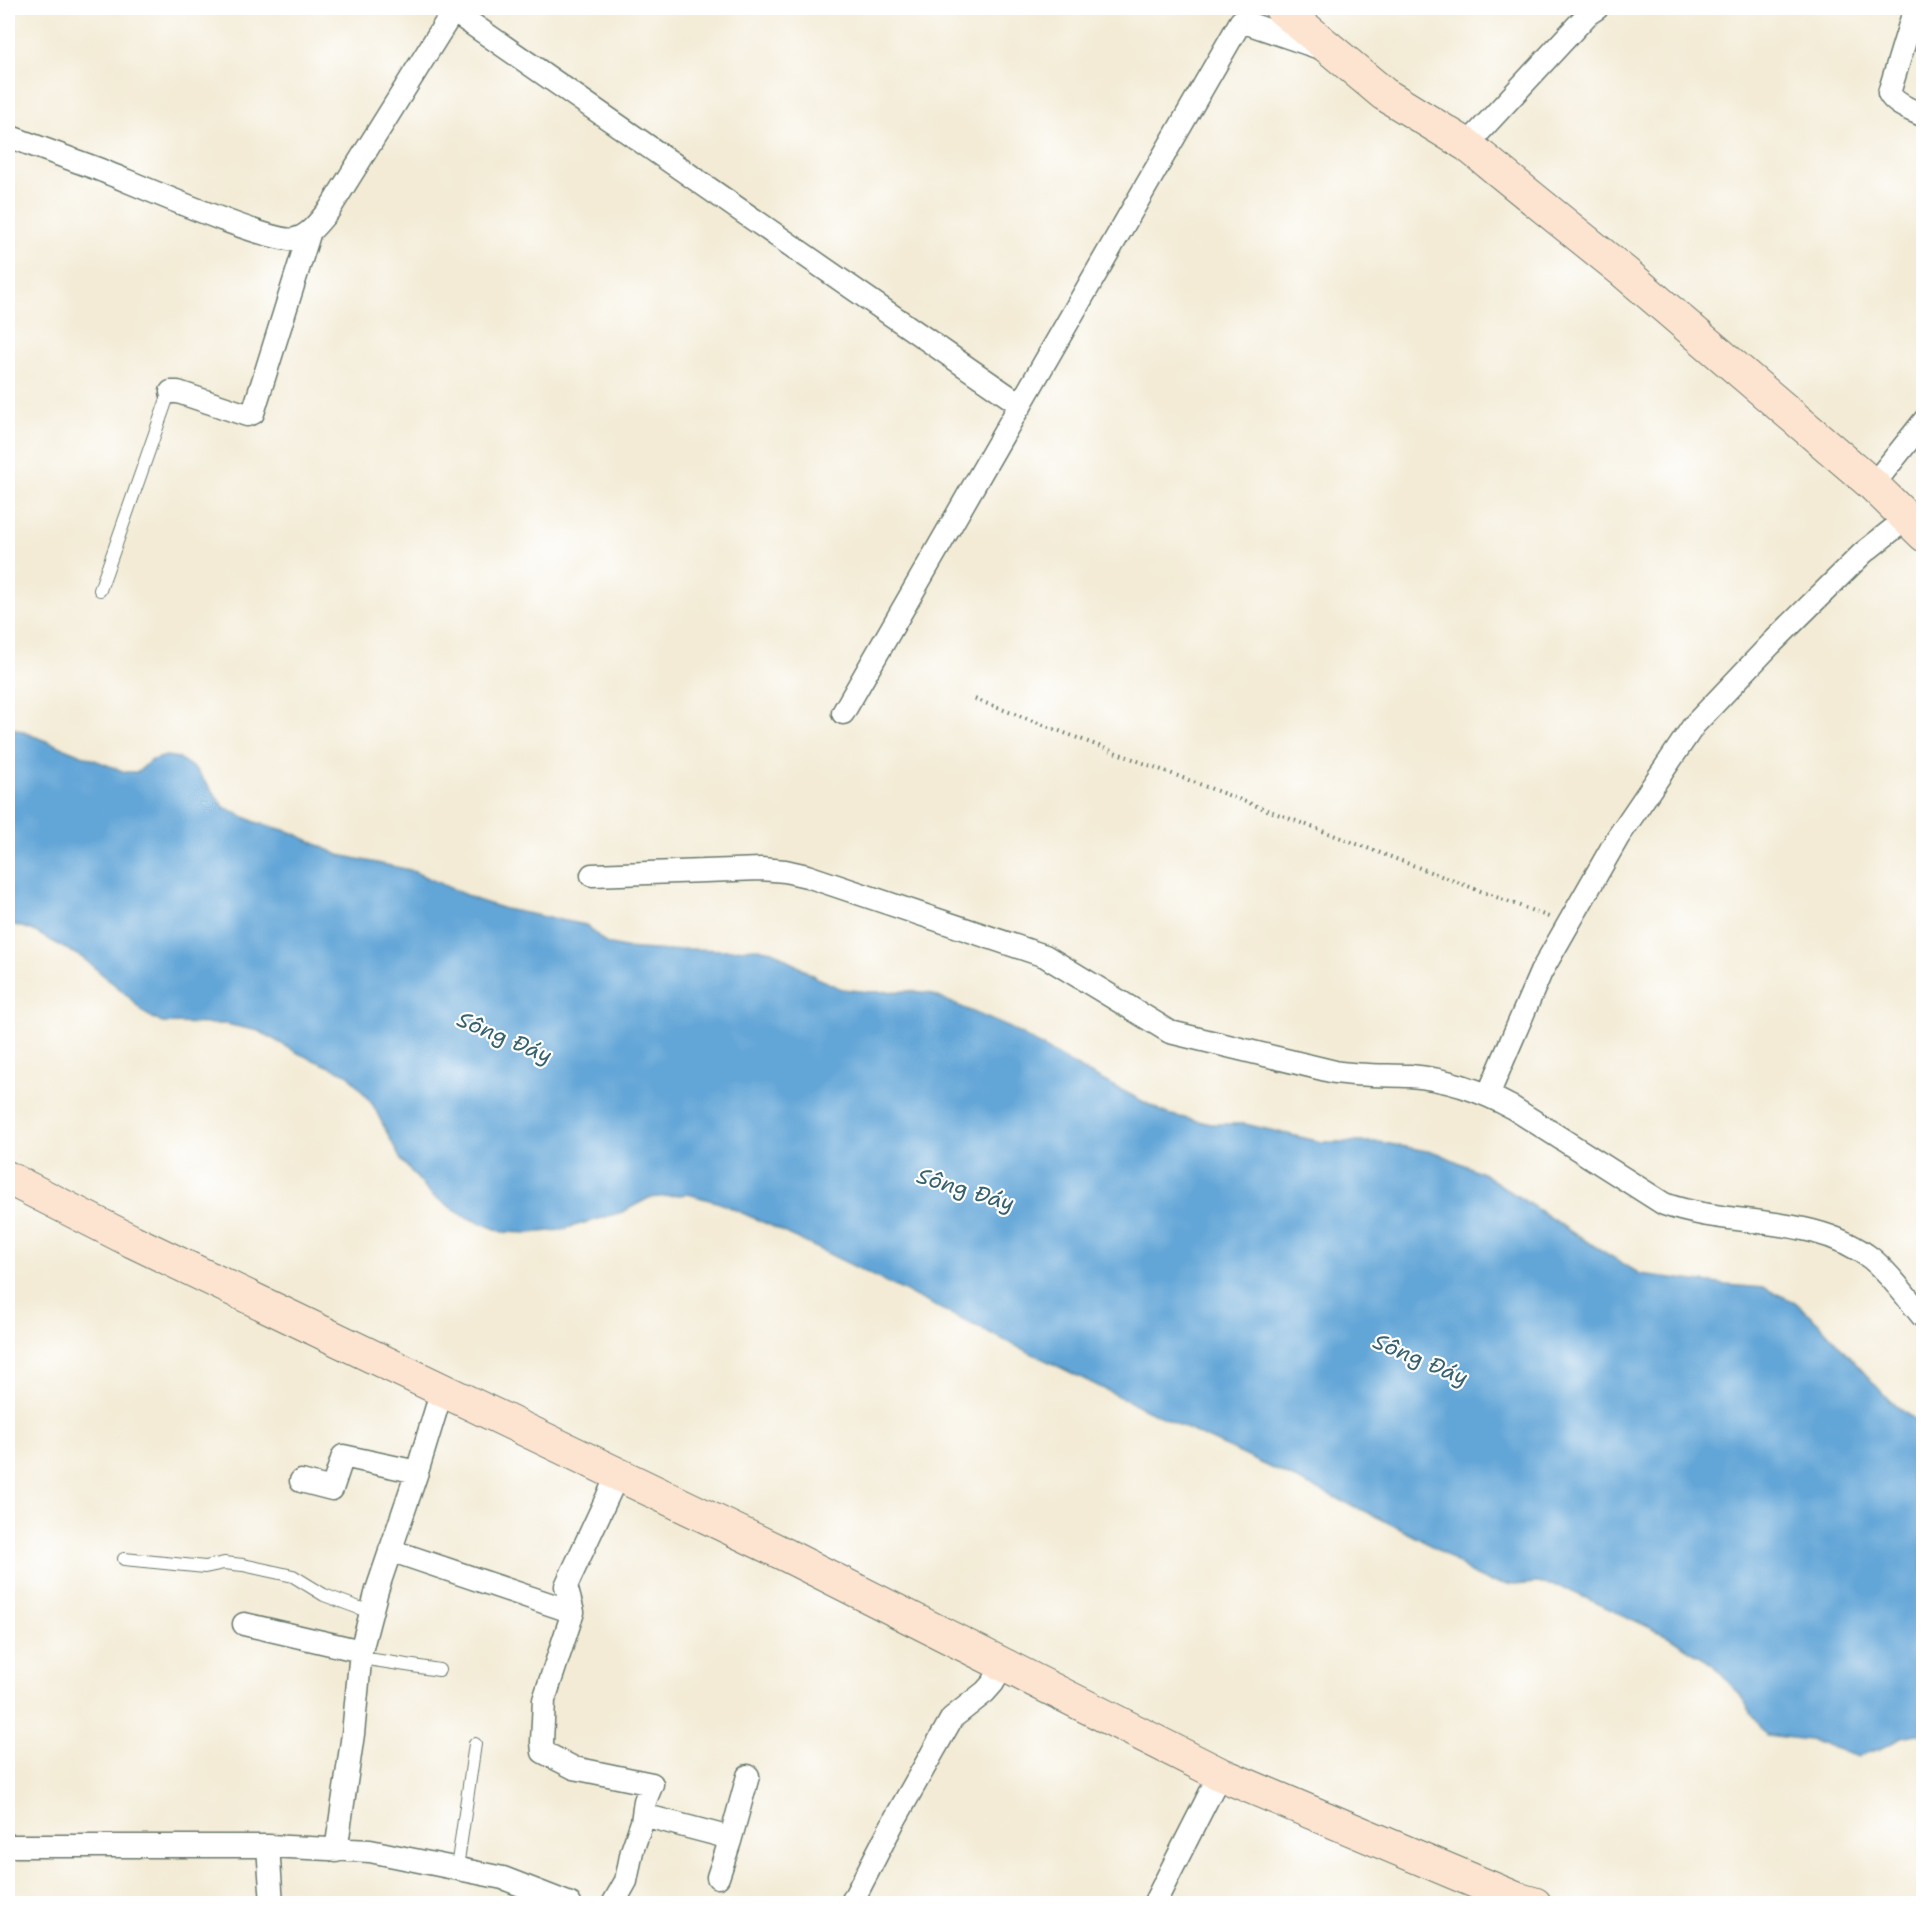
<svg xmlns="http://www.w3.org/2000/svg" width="1931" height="1911" viewBox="0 0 1931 1911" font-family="'Shantell Sans',sans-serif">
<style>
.water{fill:#62a5d7;stroke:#407186;stroke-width:1.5}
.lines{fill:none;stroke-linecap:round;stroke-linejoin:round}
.lane-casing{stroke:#697a6c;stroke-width:14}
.street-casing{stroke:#697a6c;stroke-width:25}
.secondary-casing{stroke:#697a6c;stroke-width:35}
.path{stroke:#697a6c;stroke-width:4;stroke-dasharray:1.5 4.5;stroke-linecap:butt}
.lane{stroke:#fff;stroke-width:12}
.street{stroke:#fff;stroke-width:22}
.secondary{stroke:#fde4d0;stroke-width:33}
.labels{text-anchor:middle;stroke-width:4.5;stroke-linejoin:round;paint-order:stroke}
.water-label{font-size:22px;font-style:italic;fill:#36616d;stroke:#fff}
</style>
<rect width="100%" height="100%" fill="#fff"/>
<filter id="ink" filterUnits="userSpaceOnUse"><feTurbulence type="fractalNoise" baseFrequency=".0167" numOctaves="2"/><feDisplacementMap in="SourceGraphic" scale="12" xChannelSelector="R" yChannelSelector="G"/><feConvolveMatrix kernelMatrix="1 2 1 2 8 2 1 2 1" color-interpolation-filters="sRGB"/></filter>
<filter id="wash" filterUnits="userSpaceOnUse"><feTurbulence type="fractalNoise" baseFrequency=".008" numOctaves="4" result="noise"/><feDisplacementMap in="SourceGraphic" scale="24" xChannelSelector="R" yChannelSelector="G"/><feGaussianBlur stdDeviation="1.35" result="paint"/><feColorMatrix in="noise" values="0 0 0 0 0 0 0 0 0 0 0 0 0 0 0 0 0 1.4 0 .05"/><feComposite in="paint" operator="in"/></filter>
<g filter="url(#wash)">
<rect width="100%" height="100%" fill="#f3ebd5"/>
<!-- water -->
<path class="water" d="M8 726 125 772H138L150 761 166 756 179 758 196 770 224 807 255 822 291 832 339 855 410 870 477 900 505 909 586 925 607 944 624 948 669 951 684 949 732 950 755 948 773 951 817 978 842 989 869 992 912 991 929 993 1010 1028 1081 1069 1167 1114 1211 1124H1245L1321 1142H1379L1438 1153 1484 1174 1573 1233 1640 1274 1727 1285 1764 1288 1795 1302 1821 1325 1889 1400 1908 1415 1923 1424V1734L1902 1738 1879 1749 1858 1756 1810 1740 1766 1735 1740 1695 1712 1664 1668 1636 1562 1587 1537 1583 1515 1585 1490 1582 1470 1573 1458 1563 1422 1540 1379 1518 1147 1410 776 1228 720 1203 688 1194 649 1198 622 1212 560 1230 529 1233 503 1232 464 1216 432 1195 401 1160 373 1105 349 1075 300 1054 259 1031 226 1024 162 1023 144 1013 128 996 83 958 32 930 8 923Z"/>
</g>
<g filter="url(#ink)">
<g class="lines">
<defs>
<path id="lane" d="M100 590 167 399 171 392
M124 1559 205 1567 224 1563 243 1565 293 1576 324 1595 370 1612
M361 1658 439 1670
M457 1868 475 1744"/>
<path id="street" d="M1915 8 1889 93C1895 105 1912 110 1924 116
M453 11 1021 405
M8 136C38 147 68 158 98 169 129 181 273 245 295 239 310 236 319 221 329 210L455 8
M1467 145 1588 14 1597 8
M171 392H178L247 415 253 413 310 231
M1873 485 1924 421
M843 713 1241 21 1320 48
M592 875 761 869 785 871 807 876 1045 956 1170 1032 1335 1072C1360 1076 1385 1075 1410 1076 1448 1079 1480 1090 1513 1108L1664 1204C1731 1228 1813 1213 1872 1259 1892 1276 1907 1298 1924 1318
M1488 1095 1541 972 1618 837 1694 725 1771 644 1863 553 1907 518
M301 1481 332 1489 343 1456 417 1472
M390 1550 573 1612
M244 1624 361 1651
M643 1815 719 1835 730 1841 718 1877
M730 1841 748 1776
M8 1846H268L370 1851 503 1878 570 1904
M268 1846 272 1904
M336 1851 353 1734 361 1651 377 1590 417 1472 442 1390
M613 1904 626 1881 632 1851 642 1822 645 1801 652 1784 574 1768 543 1752 542 1742 544 1700 573 1612 566 1586 618 1474
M851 1904 895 1819 952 1718 985 1692 993 1683 1003 1664
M1154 1904 1220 1774"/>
<path id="secondary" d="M1281 8 1384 94 1467 145 1624 272 1873 485 1924 535
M8 1178 132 1241 786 1555 1220 1774 1517 1899 1535 1904"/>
</defs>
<!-- lane casing -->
<use href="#lane" class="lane-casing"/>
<!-- street casing -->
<use href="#street" class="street-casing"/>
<!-- secondary casing -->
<use href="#secondary" class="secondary-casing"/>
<!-- path -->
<path class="path" d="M975 699 1549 917"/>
<!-- lane -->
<use href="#lane" class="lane"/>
<!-- street -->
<use href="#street" class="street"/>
<!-- secondary -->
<use href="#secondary" class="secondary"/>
</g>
</g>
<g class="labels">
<!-- water labels -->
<g class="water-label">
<text transform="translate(505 1037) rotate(23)" y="8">Sông Đáy</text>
<text transform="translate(966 1189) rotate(17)" y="8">Sông Đáy</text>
<text transform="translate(1421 1359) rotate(23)" y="8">Sông Đáy</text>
</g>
</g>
<!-- margin -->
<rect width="1931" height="1911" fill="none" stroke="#fff" stroke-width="30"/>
</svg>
